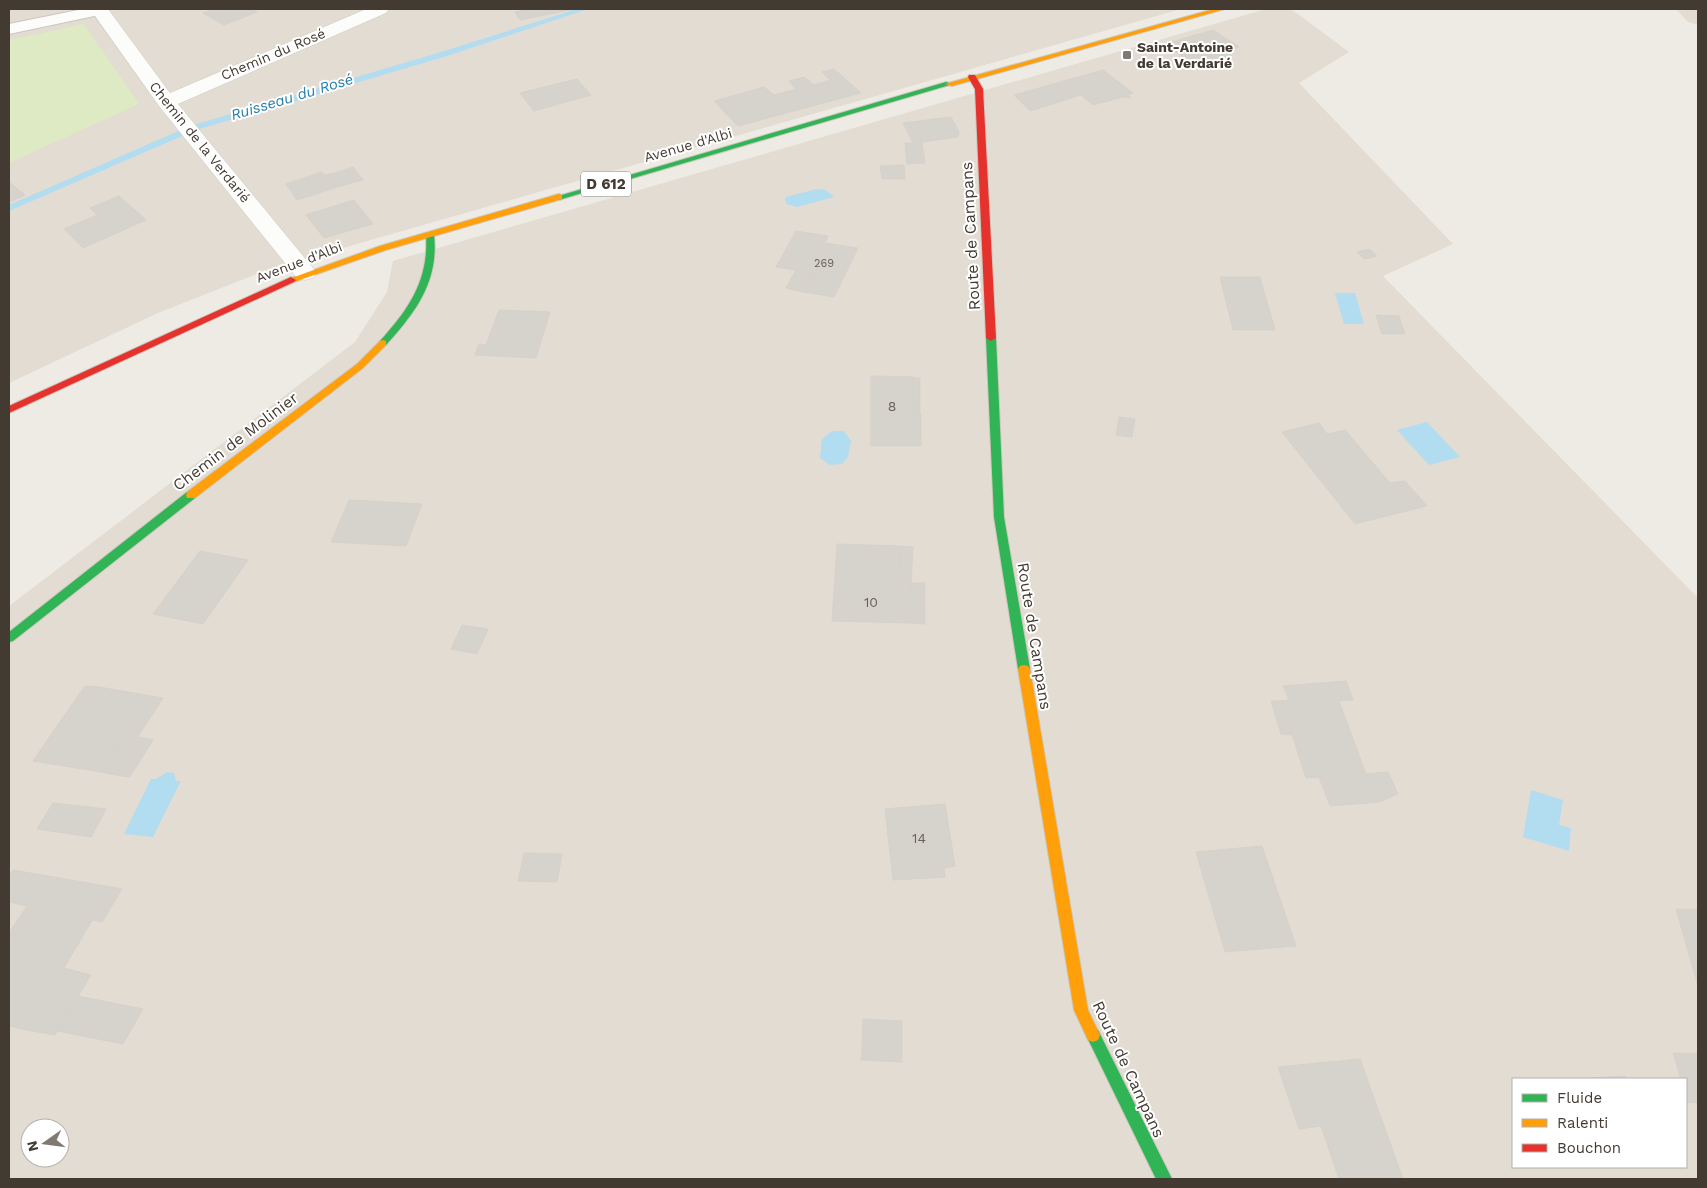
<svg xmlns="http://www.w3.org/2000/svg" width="1707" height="1188" viewBox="0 0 1707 1188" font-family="'Work Sans',sans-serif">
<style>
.residential{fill:#e3dcd2;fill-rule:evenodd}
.green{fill:#deeac3}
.water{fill:#b2dcf0}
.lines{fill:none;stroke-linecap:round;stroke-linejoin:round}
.stream{fill:#b2dcf0;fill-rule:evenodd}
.building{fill:#d6d2cc;stroke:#d6d1cb}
.lane-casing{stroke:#cac7c1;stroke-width:2}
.street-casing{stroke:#cac7c1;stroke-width:1}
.fast-casing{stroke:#cdc7bc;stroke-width:2}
.slow-casing{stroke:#cdc7bc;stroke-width:2}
.jam-casing{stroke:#cdc7bc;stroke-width:2}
.lane{fill:#fcfcfb;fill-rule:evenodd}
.street{fill:#fcfcfb;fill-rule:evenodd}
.fast{fill:#30b455;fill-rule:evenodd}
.slow{fill:#ff9f0a;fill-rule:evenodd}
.jam{fill:#e5322d;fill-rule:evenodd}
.poi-dot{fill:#7f7971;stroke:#fff;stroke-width:2}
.labels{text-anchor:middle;stroke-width:4;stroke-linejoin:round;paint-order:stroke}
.far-number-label{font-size:11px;fill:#69625a}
.far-poi-label{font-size:14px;font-weight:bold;fill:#433b32;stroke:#fff;text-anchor:start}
.far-street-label{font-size:14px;fill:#433b32;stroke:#fff}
.number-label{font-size:14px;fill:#69625a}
.far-water-label{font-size:15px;font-style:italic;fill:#257dac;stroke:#fff}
.shield{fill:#fff;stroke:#7b7670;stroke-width:1}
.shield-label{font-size:15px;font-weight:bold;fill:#433b32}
.street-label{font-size:16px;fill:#433b32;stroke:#fff}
</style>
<rect width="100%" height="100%" fill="#eeebe5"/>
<!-- residential -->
<path class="residential" d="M9 9H1181L269 269 158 313 9 383Z
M1266 9H1291L1349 52 1299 83 1453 244 1383 276 1698 598V1179H9V606L355 342 387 292 393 261ZM1513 1079H1686V1167H1513ZM30 1128H60V1158H30Z
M1676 9H1698V25L1688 22Z"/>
<!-- green -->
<path class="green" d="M84 24 139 104 9 163V40Z"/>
<!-- water -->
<path class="water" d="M817 189 826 190 834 197 797 207 787 204 785 200 786 197Z
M1335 293H1355L1364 324H1344Z
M1427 422 1460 457 1429 465 1397 430Z
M832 431H844L851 441 848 457 842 464 830 465 820 458 822 439Z
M167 772 174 773 176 781H181L153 837 124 834 151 779H156Z
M1531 790 1563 800 1559 825 1571 828 1569 851 1523 837Z"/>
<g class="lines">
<!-- stream -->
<path class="stream" d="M577 9H588L447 56 196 130 9 211V205L190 126 441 52Z"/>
</g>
<!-- building -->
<path class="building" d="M214 9H251L257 12 224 25 203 13Z
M529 9H568L569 10 520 20 515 12Z
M1213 30 1239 47 1190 62 1165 44Z
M1225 51 1232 56 1207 63 1200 58Z
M834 69 861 93 738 126 714 101 764 87 774 95 796 89 789 81 804 77 814 85 830 80 822 72Z
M1103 70 1133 93 1127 95 1131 98 1123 97 1093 105 1081 95 1030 111 1014 95Z
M577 79 591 95 534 111 520 93Z
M951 117 959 132 958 137 922 142 925 163 907 164 905 143H913L903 123Z
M904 165 905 179H882L880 166Z
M353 167 363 180 344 185 335 173Z
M322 172 325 175 335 173 344 185 297 200 286 184Z
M9 182 13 185 25 195 9 202Z
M119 196 146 220 83 248 64 229 97 215 90 208Z
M354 200 373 224 324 238 306 215Z
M796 231 828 236 825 243 858 248 834 297 798 291 807 275 817 277 819 274 810 272 813 266 780 260Z
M1370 249 1377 256 1364 259 1357 252Z
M780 260 813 266 810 272 819 274 817 277 807 275 798 291 786 288 796 270 776 267Z
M1220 277H1260L1275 330H1233Z
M499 310 550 312 536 358 475 355 479 344 486 345Z
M1376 315 1399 316 1405 334H1382Z
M871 376 913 377 914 414H921V446H871Z
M913 378H920V414H914Z
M1119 417 1135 419 1132 437 1116 435Z
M1319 423 1327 434 1345 430 1390 483 1405 481 1427 506 1355 524 1282 432Z
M349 500 422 504 406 546 331 542Z
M837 544 900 546 899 583H911L909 623 832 621Z
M900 546 913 547 911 583H899Z
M200 551 248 560 203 624 153 614Z
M911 583H925V624L909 623Z
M462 625 488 629 477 654 451 649Z
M1346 681 1353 700 1339 701 1366 774 1388 772 1398 794 1379 802 1330 806 1319 777 1306 778 1281 701 1289 700 1283 686Z
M85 686 99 687 74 725 59 723Z
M99 687 163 698 139 735 125 733 101 772 33 761 59 723 74 725Z
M1271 701H1281L1292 735 1281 734Z
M125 733 139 735 115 775 101 772Z
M139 737 153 740 130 777 115 775Z
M53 803 106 809 91 837 37 829Z
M945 804 955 866 944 868 945 877 893 880 885 809Z
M1262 846 1296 946 1225 952 1196 852Z
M524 853 562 854 557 882 518 881Z
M13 870 112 887 27 1030 9 1026V933L27 906 9 902V876Z
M112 887 122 889 102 922 93 920Z
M1676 909 1698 910V986Z
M64 968 91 975 55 1035 27 1030Z
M78 996 143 1009 123 1044 57 1031Z
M863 1019 902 1021V1052L862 1050Z
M862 1050 902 1052V1062L861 1060Z
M1673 1053 1698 1054V1103L1687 1102 1686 1079H1681Z
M1360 1059 1403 1179H1339L1321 1126 1299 1129 1278 1067Z
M1625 1076 1626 1079 1593 1078Z"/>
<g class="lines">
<defs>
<path id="lane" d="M83 9 107 10 99 15 9 34V24Z"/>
<path id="street" d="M90 9H108L170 93 366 9H389L386 13 178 104 313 268 316 273 313 278 305 280 297 278 159 106Z"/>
<path id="fast" d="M946 82 953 84 562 199 559 200 555 197Z
M430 232 434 235C439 281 416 312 386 345H380V341C409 309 429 280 426 235Z
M991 335 996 338 1004 517 1030 669 1028 672H1020L1018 669 994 517 986 338Z
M191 491 196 495 195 498 13 641 9 642V632L187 492Z
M1093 1028 1098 1030 1172 1179H1156L1086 1035 1088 1030Z"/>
<path id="slow" d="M1214 9H1225L952 86 945 84Z
M559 194 562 195V199L386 250 294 282H288L286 280 380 246Z
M383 340 386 341V345L363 368 195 498H187L186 495 187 492 357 364 380 341Z
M1024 665 1028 666 1030 669 1088 1010 1100 1035 1098 1040 1093 1042 1088 1040 1074 1010 1018 669 1020 666Z"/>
<path id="jam" d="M969 75H975L983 89 996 338 991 341 986 338 975 89 968 77Z
M291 277 296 280 294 282 9 413V406Z"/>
</defs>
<!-- lane casing -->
<use href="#lane" class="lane-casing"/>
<!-- street casing -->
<use href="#street" class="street-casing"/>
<!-- fast casing -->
<use href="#fast" class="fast-casing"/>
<!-- slow casing -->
<use href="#slow" class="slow-casing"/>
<!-- jam casing -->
<use href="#jam" class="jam-casing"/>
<!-- lane -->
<use href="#lane" class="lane"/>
<!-- street -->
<use href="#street" class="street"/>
<!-- fast -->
<use href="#fast" class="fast"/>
<!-- slow -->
<use href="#slow" class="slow"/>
<!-- jam -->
<use href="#jam" class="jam"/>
</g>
<!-- markers -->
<rect class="poi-dot" x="1122" y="50" width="10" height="10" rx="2.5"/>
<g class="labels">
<!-- far-number labels -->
<g class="far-number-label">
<text x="824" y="267">269</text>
</g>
<!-- far-poi labels -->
<g class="far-poi-label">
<text x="1137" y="52">Saint-Antoine<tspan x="1137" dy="16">de la Verdarié</tspan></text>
</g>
<!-- far-street labels -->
<g class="far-street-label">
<text transform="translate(273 54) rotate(-23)" y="5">Chemin du Rosé</text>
<text transform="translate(200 142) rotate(51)" y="5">Chemin de la Verdarié</text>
<text transform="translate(688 145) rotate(-16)" y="5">Avenue d'Albi</text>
<text transform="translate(299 262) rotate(-21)" y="5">Avenue d'Albi</text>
</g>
<!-- number labels -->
<g class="number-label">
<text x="892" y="411">8</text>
<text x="871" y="607">10</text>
<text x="919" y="843">14</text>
</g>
<!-- far-water labels -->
<g class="far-water-label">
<text transform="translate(292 97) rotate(-17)" y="5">Ruisseau du Rosé</text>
</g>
<!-- shield labels -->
<rect class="shield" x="581" y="171.5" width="50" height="25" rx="4"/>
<g class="shield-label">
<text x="606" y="189">D 612</text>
</g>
<!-- street labels -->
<g class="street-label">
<text transform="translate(970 236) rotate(-93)" y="6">Route de Campans</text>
<text transform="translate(235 441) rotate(-37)" y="6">Chemin de Molinier</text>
<text transform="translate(1035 636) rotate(81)" y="6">Route de Campans</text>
<text transform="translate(1129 1069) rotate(65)" y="6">Route de Campans</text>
</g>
</g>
<!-- border -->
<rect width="1707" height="1188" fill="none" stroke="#433b32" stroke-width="20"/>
<!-- legend -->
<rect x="1512" y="1078" width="175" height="90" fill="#ffffff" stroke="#b4b1ad"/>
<rect x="1522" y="1094" width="25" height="8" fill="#30b455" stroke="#b4b1ad"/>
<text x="1557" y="1103" font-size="15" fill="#433b32">Fluide</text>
<rect x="1522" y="1119" width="25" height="8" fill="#ff9f0a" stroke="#b4b1ad"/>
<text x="1557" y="1128" font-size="15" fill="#433b32">Ralenti</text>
<rect x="1522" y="1144" width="25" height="8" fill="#e5322d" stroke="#b4b1ad"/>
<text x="1557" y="1153" font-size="15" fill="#433b32">Bouchon</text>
<!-- north arrow -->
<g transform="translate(45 1143) rotate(256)"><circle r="24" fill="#ffffff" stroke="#b4b1ad"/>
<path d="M0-4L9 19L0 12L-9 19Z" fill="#7f7971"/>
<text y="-8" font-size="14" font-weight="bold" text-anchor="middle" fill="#433b32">N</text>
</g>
</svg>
